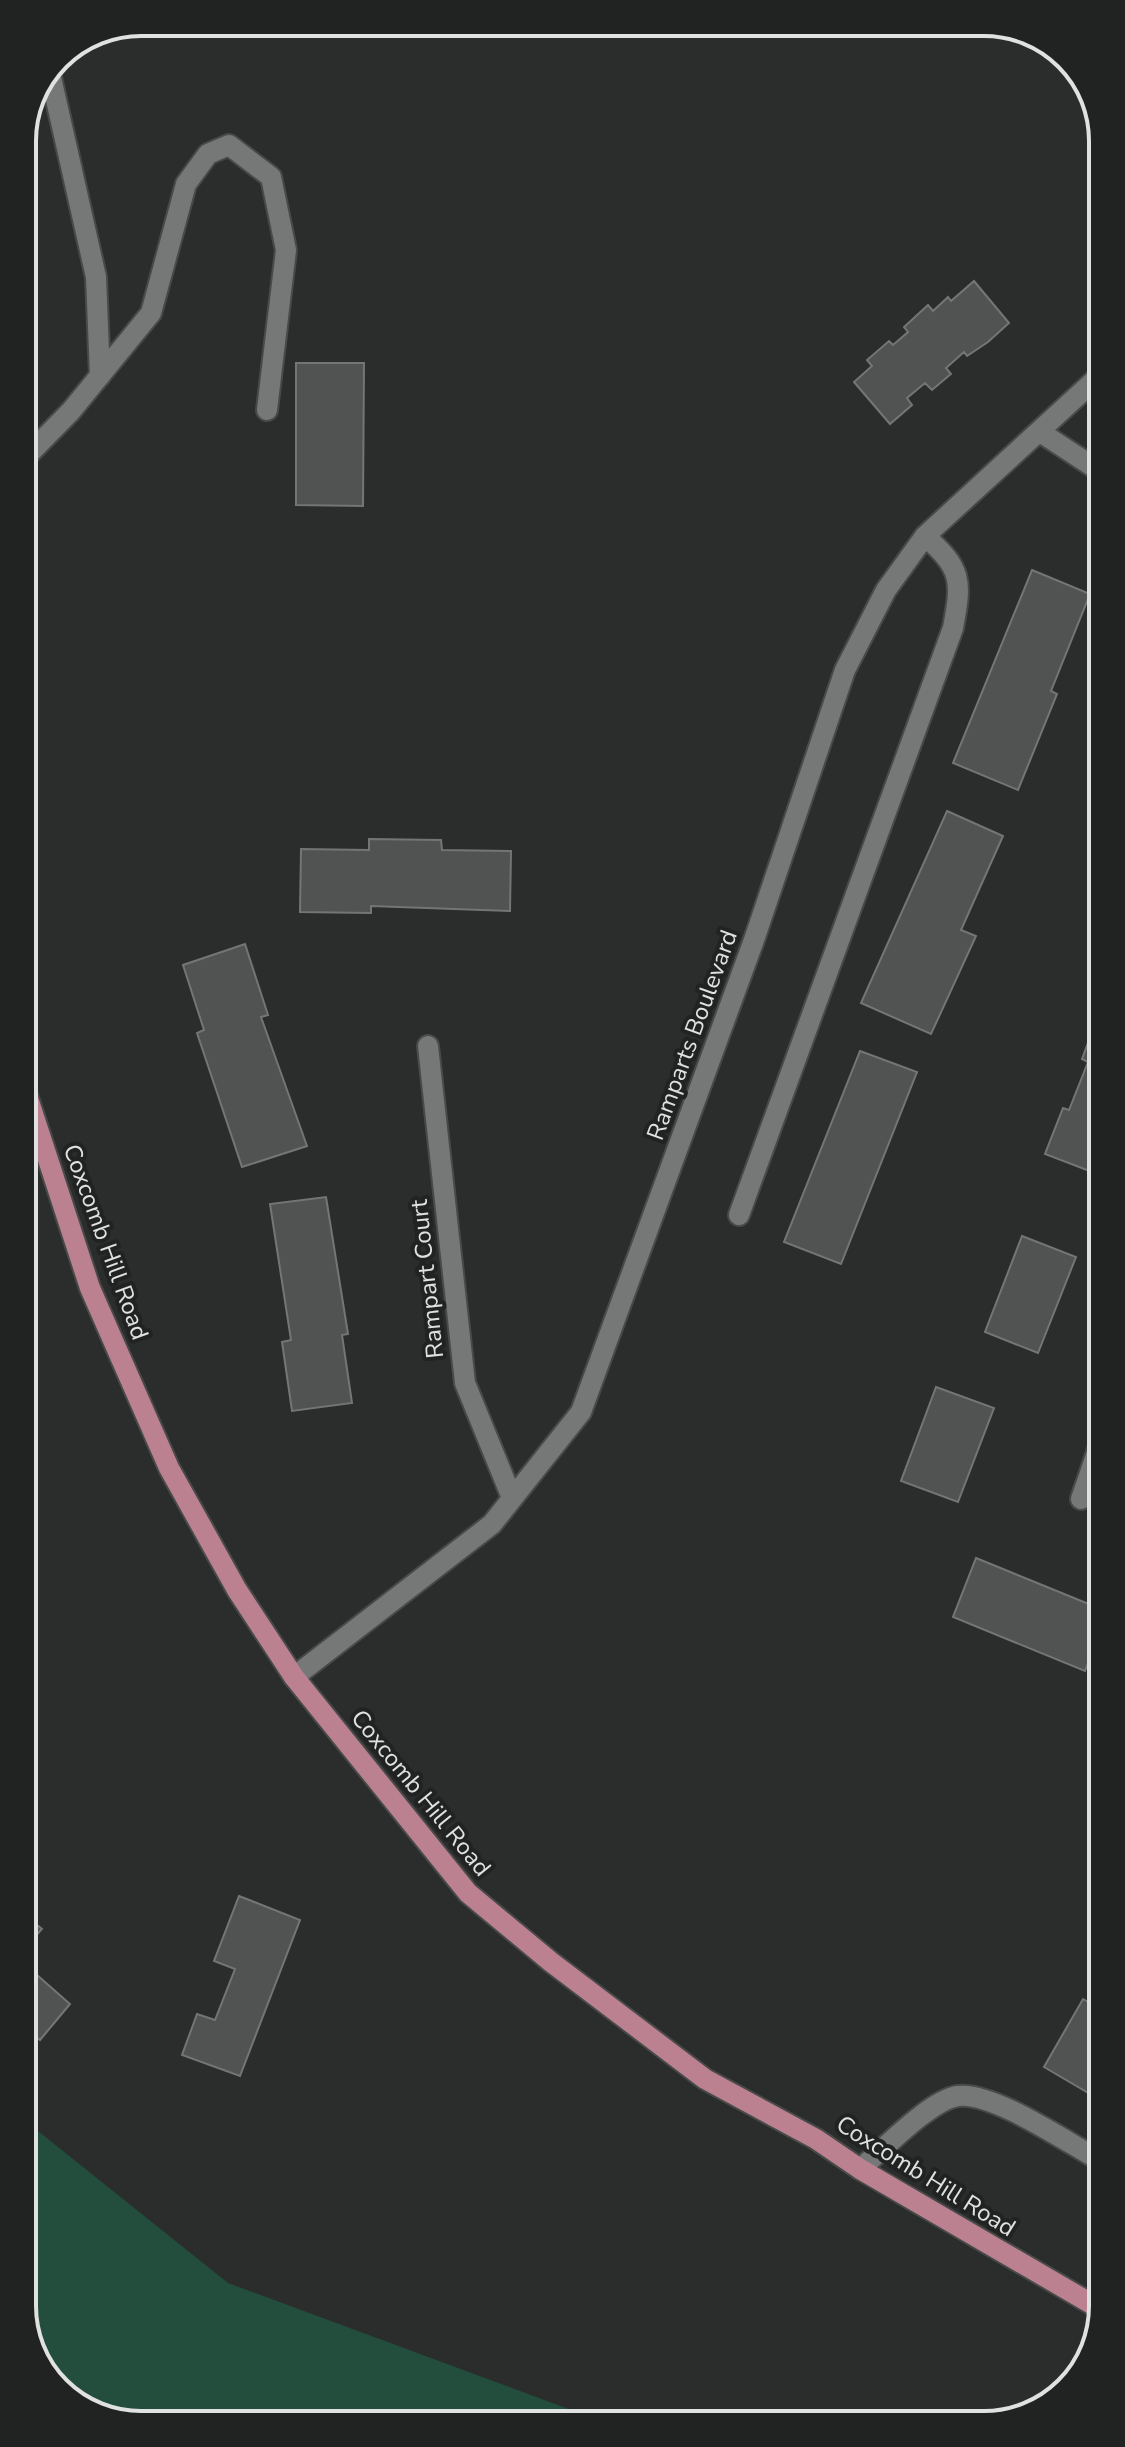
<svg xmlns="http://www.w3.org/2000/svg" width="1125" height="2447" viewBox="0 0 1125 2447" font-family="'Nunito Sans',sans-serif">
<style>
.green{fill:#234d3c}
.building{fill:#505351;stroke:#737674;stroke-width:2}
.lines{fill:none;stroke-linecap:round;stroke-linejoin:round}
.minor-casing{stroke:#484a49;stroke-width:24}
.major-casing{stroke:#484a49;stroke-width:24}
.minor{stroke:#757877;stroke-width:20}
.major{stroke:#bc8191;stroke-width:20}
.labels{text-anchor:middle;stroke-width:8;stroke-linejoin:round;paint-order:stroke}
.street-label{font-size:24px;fill:#e0e2e1;stroke:#212322}
.rim{fill:none;stroke:#e0e2e1;stroke-width:4}
</style>
<rect width="100%" height="100%" fill="#2a2d2c"/>
<!-- green -->
<path class="green" d="M28 2123 228 2283 601 2421 133 2425 68 2400 28 2344Z"/>
<!-- building -->
<path class="building" d="M974 281 1009 323 988 342 967 356 964 352 946 368 951 374 932 390 925 383 907 398 912 405 890 424 854 382 872 366 867 360 889 341 893 345 908 332 904 327 928 305 933 311 948 297 951 301Z
M296 363H364L363 506 296 505Z
M1032 570 1090 594 1051 691 1057 694 1018 790 953 763Z
M947 811 1003 836 961 930 976 936 931 1034 861 1003Z
M369 839 441 840 442 850 511 851 510 911 371 906V913L300 912 301 849 369 850Z
M245 944 268 1015 261 1017 307 1146 242 1167 197 1033 204 1030 183 965Z
M1099 1013 1100 1175 1045 1154 1063 1108 1069 1110 1088 1062 1082 1059Z
M860 1051 917 1072 841 1264 784 1242Z
M326 1197 348 1334 342 1335 352 1403 292 1411 282 1342 291 1340 270 1204Z
M1022 1236 1076 1257 1038 1353 985 1332Z
M936 1387 994 1408 958 1502 901 1481Z
M976 1558 1101 1609V1628L1085 1671 953 1617Z
M239 1896 300 1920 240 2076 182 2055 197 2014 215 2020 235 1969 214 1961Z
M27 1917 42 1929 27 1946Z
M37 1975 70 2004 40 2040 28 2030 27 1986Z
M1083 1999 1102 2010V2101L1044 2067Z"/>
<g class="lines">
<defs>
<path id="minor" d="M50 73 96 277 100 376
M1040 432 1098 470
M23 460 71 411 151 313 186 184 208 154 229 145 271 177 286 250 267 410
M428 1046 465 1383 512 1498
M739 1215 953 628C962 580 962 569 925 536
M1081 1499 1100 1444
M294 1677 492 1524 581 1412 754 940 845 670 886 590 925 536 1097 378
M860 2169C883 2150 930 2100 958 2096 993 2091 1071 2145 1103 2162"/>
<path id="major" d="M25 1089 90 1288 169 1468 237 1590 294 1677 468 1893 551 1962 705 2079 816 2139 860 2169 1102 2310"/>
</defs>
<!-- minor casing -->
<use href="#minor" class="minor-casing"/>
<!-- major casing -->
<use href="#major" class="major-casing"/>
<!-- minor -->
<use href="#minor" class="minor"/>
<!-- major -->
<use href="#major" class="major"/>
</g>
<g class="labels">
<!-- street labels -->
<g class="street-label">
<text transform="translate(692 1035) rotate(-70)" y="8">Ramparts Boulevard</text>
<text transform="translate(106 1242) rotate(70)" y="8">Coxcomb Hill Road</text>
<text transform="translate(427 1279) rotate(-96)" y="8">Rampart Court</text>
<text transform="translate(421 1793) rotate(51)" y="8">Coxcomb Hill Road</text>
<text transform="translate(926 2176) rotate(32)" y="8">Coxcomb Hill Road</text>
</g>
</g>
<!-- crop -->
<path d="M0 0H1125V2447H0ZM141 36H984A105 105 0 0 1 1089 141V2306A105 105 0 0 1 984 2411H141A105 105 0 0 1 36 2306V141A105 105 0 0 1 141 36Z" fill="#212322" fill-rule="evenodd"/>
<path class="rim" d="M141 36H984A105 105 0 0 1 1089 141V2306A105 105 0 0 1 984 2411H141A105 105 0 0 1 36 2306V141A105 105 0 0 1 141 36Z"/>
</svg>
